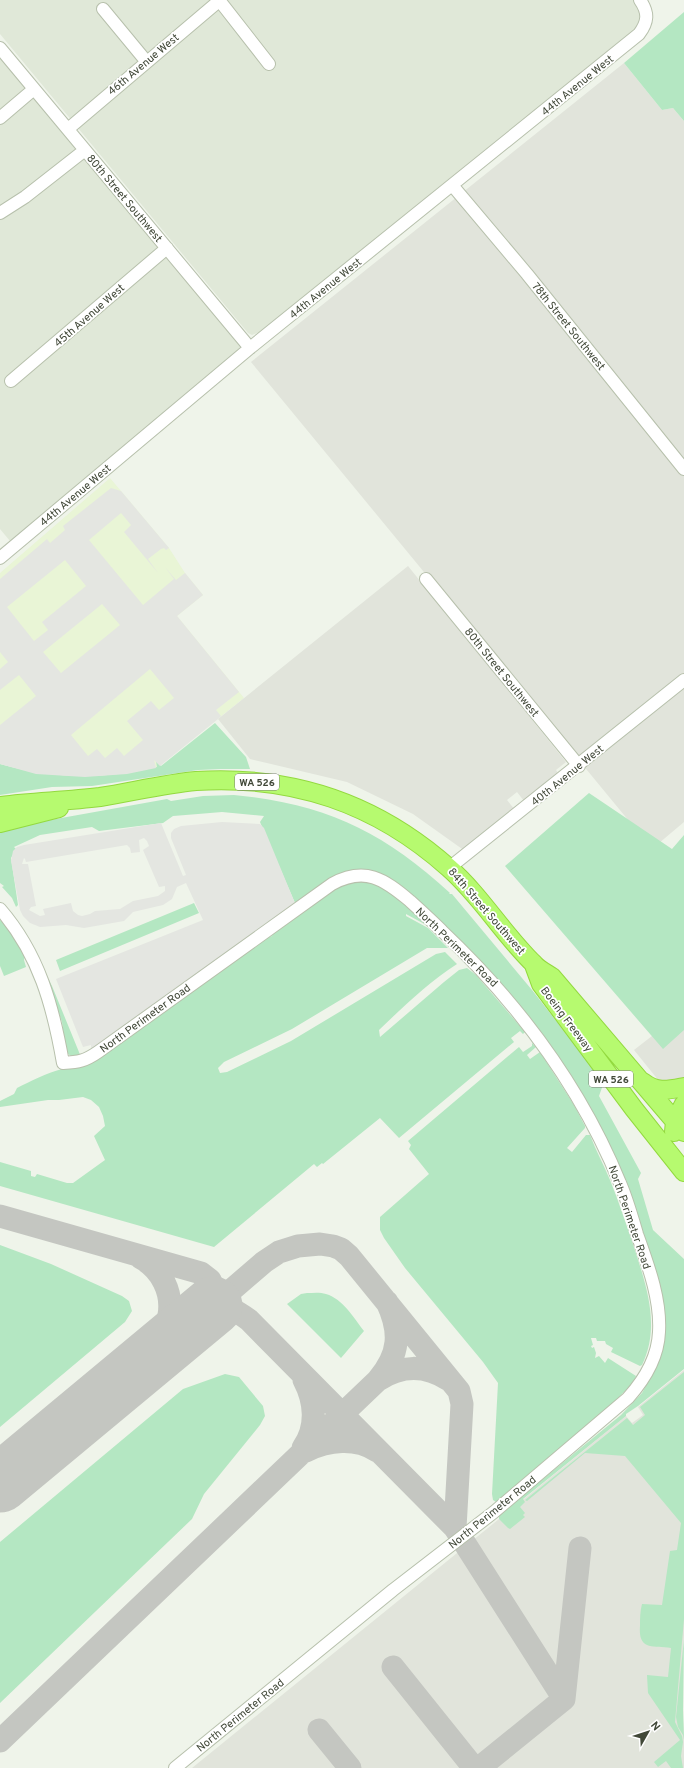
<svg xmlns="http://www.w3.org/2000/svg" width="684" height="1768" viewBox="0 0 684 1768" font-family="Overpass,sans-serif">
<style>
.residential{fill:#e0e8d8}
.commercial{fill:#e9f5d6}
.industrial{fill:#e1e4db}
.green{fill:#b4e7c2}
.parking{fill:#e4e6e1;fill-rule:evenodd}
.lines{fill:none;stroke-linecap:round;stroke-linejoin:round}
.taxiway{stroke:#c4c6c1;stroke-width:23}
.runway{stroke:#c4c6c1;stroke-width:59}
.minor-casing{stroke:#b7c0ac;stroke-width:14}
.highway-casing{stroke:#93d93f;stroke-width:20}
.minor{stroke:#fff;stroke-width:12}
.highway{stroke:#b6fa6f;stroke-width:18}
.labels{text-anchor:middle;stroke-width:3.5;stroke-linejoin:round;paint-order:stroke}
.shield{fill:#fff;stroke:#7a7f74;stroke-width:1}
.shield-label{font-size:10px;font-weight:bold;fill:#414838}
.street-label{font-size:11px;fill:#414838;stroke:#fff}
</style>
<rect width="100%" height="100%" fill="#eff4ea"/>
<!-- residential -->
<path class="residential" d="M0 0H637L641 14 638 26 259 332 252 335 248 333 0 34Z
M0 56 241 345 236 355 10 541 0 529Z"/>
<!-- commercial -->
<path class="commercial" d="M110 478 169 548 185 573 203 595 177 616 244 698 156 768 127 774 85 777 0 764V573Z"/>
<!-- industrial -->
<path class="industrial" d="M624 63 662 110 673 108 684 121V822L652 849 251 362Z
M408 566 566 762 556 770 558 773 524 801 517 792 507 800 515 810 465 851 413 814 347 782 250 759 218 719Z
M684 1011V1112L634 1050Z
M684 1370V1635L681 1690 684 1735V1768H192L626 1416 632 1423 643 1415 638 1407Z"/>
<!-- green -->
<path class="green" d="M684 12V121L673 108 662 110 624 63Z
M215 723 246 757 250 769H221L198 770 92 786 52 787 0 795V764C52 779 104 780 157 767L156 761 161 766Z
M589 793 672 849 684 835V1030L663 1049 505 866Z
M234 795C326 804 382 831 450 893L449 894H452L532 990 604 1082 599 1096 641 1173 638 1179 653 1230 684 1259V1369L638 1406 626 1414V1416L523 1499 525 1502 520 1507 525 1513 523 1515 525 1517 510 1529 508 1528 499 1519V1515L621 1415 642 1393 649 1380 659 1359 648 1250 549 1045 378 873C344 860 322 885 295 903L260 822 264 816 222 812 198 814 173 816 163 823 99 831 92 827 40 835 14 847 16 849 11 858 18 905 16 907 12 898 2 887 4 886 0 883V829L167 799 171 801 203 796Z
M368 881C392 889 409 909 428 926L406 914V916L428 928 448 948H427L292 1029 224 1062 218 1068 220 1073 227 1072 291 1041 436 954 445 952 457 964C428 983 404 1006 379 1030L380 1037 444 982 459 970 467 968 476 975 525 1032 523 1034 520 1031 511 1038 514 1042 399 1138 380 1118 323 1164 322 1163 317 1167 314 1164 214 1247 0 1186V1162L31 1171V1176L35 1177 37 1174 67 1183H73L105 1160 94 1136 105 1126 103 1116 99 1107 91 1100 83 1097 59 1100H48L0 1107V1101L14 1094 17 1088C31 1081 46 1073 62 1069 75 1065 81 1069 95 1061L266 938 272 936 273 932 338 886 354 882Z
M194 903 199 913 60 971 56 960Z
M0 920 11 929 25 955 24 960 26 967 4 976 0 966Z
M49 980 52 986 81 1057H72L66 1052 62 1022 47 981Z
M532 1043 536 1047 527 1055 530 1059 540 1052 574 1105 585 1126V1128L567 1148 572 1152 586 1135H590C596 1151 604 1165 610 1180 619 1202 626 1224 634 1247 646 1285 661 1326 642 1365L640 1366 611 1352 613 1348 606 1344 605 1341H597L596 1338H591L593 1345 591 1346 592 1348 594 1347 596 1353 595 1358 599 1356 605 1363 608 1358 636 1376 634 1382 605 1411 496 1502 493 1500 492 1494 498 1383 483 1362 405 1268 384 1238 380 1230V1217L429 1174 409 1149 411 1145 408 1141 519 1047 523 1052 532 1046Z
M0 1245 51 1264 122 1296 129 1301 132 1311 125 1322 0 1427Z
M307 1293C313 1293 320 1292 326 1294 343 1299 354 1318 364 1331L341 1358 287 1304 301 1294Z
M684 1372V1619L675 1722 682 1736 683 1742 681 1756 683 1768H671L666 1761 658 1767 654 1762 680 1740 648 1693 647 1675 668 1677 671 1648C653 1645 638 1651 640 1626 640 1619 640 1611 642 1604L662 1605 670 1551 677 1550 681 1523 625 1456 585 1453 527 1501 525 1500 627 1418 633 1425 645 1415 640 1407Z
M225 1374 239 1377 263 1406 265 1416 260 1425 204 1494 192 1519 0 1703V1542L183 1389Z
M684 1639 683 1710 684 1740 683 1735 678 1727 676 1717Z"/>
<!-- parking -->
<path class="parking" d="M111 488 121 491 169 548 166 550 164 548 161 549 148 559 158 573 165 567 176 580 185 573 203 595 177 616 239 692 216 710 221 716 218 719 160 766 154 760 156 768 127 774 85 777 36 774 0 764V725L36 696 19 675 0 690V669L8 662 0 652V579L47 539 50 543 65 530 63 526ZM121 513 131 525 124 532 158 573 165 567 174 579 143 605 89 540ZM65 560 86 586 42 622 48 630 34 641 7 607ZM102 604 120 625 61 673 43 652ZM150 669 174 698 159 710 151 701 127 721 143 740 124 756 117 748 105 758 97 749 88 756 71 735Z
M222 822 260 824 264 828 299 913 88 1053 91 1049V1045L83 1047 56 979 203 920 186 883 177 887 172 899 163 905 133 912 124 921 84 928 66 925 40 927 30 923 23 916 20 910 11 861 13 851 17 847 24 845 161 823 183 876 186 875 171 838V833L174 829 181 826ZM144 838 147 841 149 846 143 850 159 887 165 886V891L158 896 133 901 120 909 95 911 90 914 82 916 78 915 73 911 71 903 43 909 45 915 40 916 29 910 31 907 36 906 28 864H22L24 858 25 859 26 862 127 845 130 848 131 853 140 852 139 840Z"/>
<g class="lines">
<!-- taxiway -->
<path class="taxiway" d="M0 1216 201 1273 210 1280 215 1292 212 1299 213 1306
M141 1258C161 1269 173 1292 169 1315 167 1330 157 1345 150 1358
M213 1306C231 1308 234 1309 249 1320L455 1528 564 1699 479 1768
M213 1306 264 1262 279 1252 298 1246 320 1244 333 1246 341 1249 349 1256 459 1391 462 1404 455 1528
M378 1380C401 1365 425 1364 449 1380
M303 1448C318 1427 315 1401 304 1380
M306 1451C328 1440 356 1437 377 1451
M393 1667 474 1768
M564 1699 580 1548
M319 1730 350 1768
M0 1741 378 1380C400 1354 401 1332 387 1302"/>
<!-- runway -->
<path class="runway" d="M0 1483 213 1306"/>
<defs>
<path id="minor" d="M219 0 269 64
M103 9 146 61
M0 48 250 348
M0 118 34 89
M68 129 219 1
M452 185 527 274 684 469
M0 213 25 197 85 150
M11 381 167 248
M0 558 250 348 639 34C648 22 649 13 640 0
M426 579 579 766
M449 868 684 680
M0 909C39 954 53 1006 63 1063 79 1062 85 1061 98 1052L332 884C365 866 384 879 410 901 421 911 432 921 442 931 518 1003 580 1085 620 1183 627 1199 632 1217 637 1234 648 1265 661 1299 659 1332 658 1358 645 1379 628 1398L494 1512 393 1590 175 1768"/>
<path id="highway" d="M0 806C33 802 67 801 100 797 132 792 164 784 196 781 293 775 376 803 449 868 481 896 503 934 534 964 538 969 546 973 552 977L684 1132
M0 823 59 808
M534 965 541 984 634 1109 684 1172
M643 1082C657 1093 668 1090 684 1087
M674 1132 675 1121 684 1104"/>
</defs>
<!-- minor casing -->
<use href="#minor" class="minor-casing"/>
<!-- highway casing -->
<use href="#highway" class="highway-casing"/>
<!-- minor -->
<use href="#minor" class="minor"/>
<!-- highway -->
<use href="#highway" class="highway"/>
</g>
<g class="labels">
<!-- shield labels -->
<g class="shield">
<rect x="235" y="774" width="44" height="16" rx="3"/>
<rect x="589" y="1071" width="44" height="16" rx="3"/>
</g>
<g class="shield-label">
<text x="257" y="786">WA 526</text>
<text x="611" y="1083">WA 526</text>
</g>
<!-- street labels -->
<g class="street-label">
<text transform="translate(143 64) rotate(-40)" y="4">46th Avenue West</text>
<text transform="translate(577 85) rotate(-39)" y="4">44th Avenue West</text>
<text transform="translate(125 198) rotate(50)" y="4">80th Street Southwest</text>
<text transform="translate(325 288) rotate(-39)" y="4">44th Avenue West</text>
<text transform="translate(89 315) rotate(-41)" y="4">45th Avenue West</text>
<text transform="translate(569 326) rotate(51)" y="4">78th Street Southwest</text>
<text transform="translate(75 495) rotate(-40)" y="4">44th Avenue West</text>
<text transform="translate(502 672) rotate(51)" y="4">80th Street Southwest</text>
<text transform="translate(567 775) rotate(-39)" y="4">40th Avenue West</text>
<text transform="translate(487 911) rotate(49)" y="4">84th Street Southwest</text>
<text transform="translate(457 947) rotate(44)" y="4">North Perimeter Road</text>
<text transform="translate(145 1018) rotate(-36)" y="4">North Perimeter Road</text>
<text transform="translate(567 1019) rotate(53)" y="4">Boeing Freeway</text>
<text transform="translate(630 1217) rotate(71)" y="4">North Perimeter Road</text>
<text transform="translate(492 1512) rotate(-39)" y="4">North Perimeter Road</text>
<text transform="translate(240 1715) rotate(-39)" y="4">North Perimeter Road</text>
</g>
</g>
<!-- north arrow -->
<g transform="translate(648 1732) rotate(51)" stroke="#ffffff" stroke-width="3" paint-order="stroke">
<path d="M0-3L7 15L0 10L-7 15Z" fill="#414838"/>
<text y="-6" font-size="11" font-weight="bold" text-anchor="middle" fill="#414838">N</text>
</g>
</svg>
